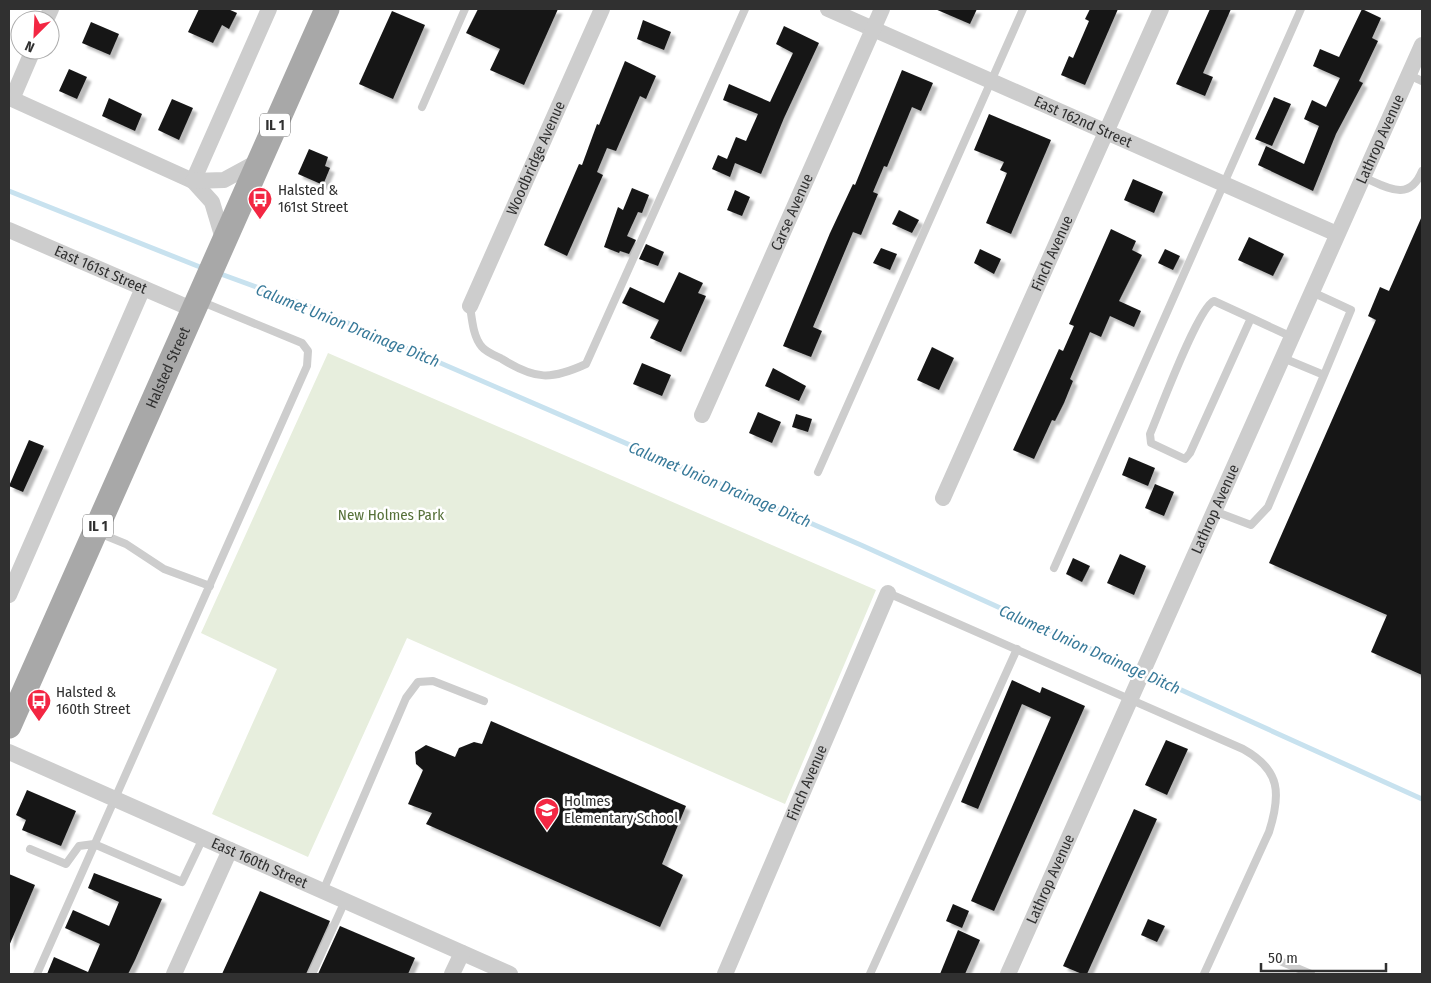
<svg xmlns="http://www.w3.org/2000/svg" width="1431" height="983" viewBox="0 0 1431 983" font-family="'Fira Sans Condensed',sans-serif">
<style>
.green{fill:#e7eedd}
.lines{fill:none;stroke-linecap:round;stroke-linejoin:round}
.stream{stroke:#c8e2ef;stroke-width:5}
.building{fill:#171717;filter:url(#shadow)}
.lane{stroke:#cdcdcd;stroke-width:8}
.street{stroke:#cdcdcd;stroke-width:16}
.primary{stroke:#a8a8a8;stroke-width:25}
.labels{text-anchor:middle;stroke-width:5;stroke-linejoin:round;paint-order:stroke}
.shield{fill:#fff;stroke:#6e6e6e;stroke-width:1}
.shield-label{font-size:14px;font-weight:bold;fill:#303030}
.street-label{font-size:15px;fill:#303030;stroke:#fff}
.poi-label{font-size:15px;fill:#303030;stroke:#fff;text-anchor:start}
.park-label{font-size:15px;fill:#567039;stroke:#fff}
.water-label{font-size:16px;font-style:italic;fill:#377999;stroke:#fff}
</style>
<defs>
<filter id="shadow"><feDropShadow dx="4.5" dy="4.5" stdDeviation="1" flood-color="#0004"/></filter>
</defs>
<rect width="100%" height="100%" fill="#fff"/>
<!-- green -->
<path class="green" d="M328 353 876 590 785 804 407 638 308 857 212 814 277 669 201 633Z"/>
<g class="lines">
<!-- stream -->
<path class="stream" d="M9 191 205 269
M218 273 311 307 861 545 1422 799"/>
</g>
<!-- building -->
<path class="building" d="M199 9H228L237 13 229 29 222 25 213 43 188 32Z
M478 9H558L524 85 490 70 500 49 466 33Z
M935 9H977L970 24Z
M1090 9H1118L1085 85 1061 75 1069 56 1073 58 1089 21 1085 19Z
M1210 9H1231L1203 73 1213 77 1205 96 1176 84Z
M1362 9 1381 18 1372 38 1378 41 1359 81 1363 83 1336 134 1313 191 1258 165 1266 146 1304 164 1319 126 1304 119 1312 100 1326 107 1340 78 1313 66 1320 49 1339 57Z
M392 11 425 25 393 99 359 84Z
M643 20 671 32 664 50 637 39Z
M91 22 119 34 110 55 82 43Z
M784 26 819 43 784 118 761 174 735 163 730 177 712 169 718 155 727 159 736 137 746 141 758 114 723 100 729 84 770 102 793 53 776 44Z
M625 61 656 76 646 99 640 96 616 151 607 148 597 172 603 175 567 256 544 245 579 164 582 165 597 124 599 125Z
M69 69 87 77 77 99 59 91Z
M902 70 933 83 921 111 912 107 887 167 884 166 873 192 878 194 861 235 853 232 813 327 822 331 811 357 783 346 830 233 853 184 855 185Z
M1274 97 1291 104 1272 146 1255 139Z
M109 98 142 114 135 131 102 116Z
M172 99 193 108 179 140 158 130Z
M989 114 1051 140 1011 234 986 223 1007 173 1000 170 1004 162 974 150Z
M309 149 328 157 325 166 330 168 323 185 298 174Z
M1133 179 1163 192 1154 213 1124 200Z
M632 188 649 195 642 213 638 212 627 236 636 240 629 254 620 251 619 253 604 247 618 207 623 210Z
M735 190 750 197 742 216 727 210Z
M899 210 919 220 912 233 892 224Z
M1422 216V675L1371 652 1387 615 1269 563 1376 320 1368 316 1380 287 1389 291Z
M1111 229 1136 241 1132 250 1142 255 1119 301 1141 311 1134 327 1110 316 1101 337 1090 332 1070 379 1073 381 1064 403 1055 421 1052 420 1034 459 1013 450 1059 349 1063 351 1074 326 1069 324Z
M1249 237 1284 254 1273 276 1238 260Z
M646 244 664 252 658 266 639 259Z
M881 248 897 254 890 270 873 263Z
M980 249 1001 259 994 274 974 263Z
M1165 249 1180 256 1173 270 1158 263Z
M679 272 703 283 698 293 706 296 681 352 650 338 659 320 622 303 630 287 664 303Z
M932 347 954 358 939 390 917 380Z
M642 363 671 375 662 396 633 384Z
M773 368 806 386 799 401 765 386Z
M758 412 781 422 772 443 749 433Z
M796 414 812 419 808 432 792 427Z
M29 440 44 446 23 492 9 486Z
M1129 457 1155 468 1148 486 1122 475Z
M1155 484 1174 492 1164 516 1145 508Z
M1120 554 1146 566 1134 595 1107 583Z
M1073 558 1090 566 1082 582 1066 574Z
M1012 680 1040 693 1042 687 1085 706 994 911 971 901 1051 717 1022 704 978 809 961 802Z
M491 721 686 806 662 864 683 875 660 927 426 824 432 813 408 804 423 770 416 764 415 752 426 745 455 757 459 748 474 742 482 744Z
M1166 740 1188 749 1167 795 1145 785Z
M27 790 76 811 61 846 22 830 26 820 16 815Z
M1134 809 1157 819 1087 974H1082L1063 966Z
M94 873 162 899 135 960 128 974H47L54 957 88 972 100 944 65 928 73 910 109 926 119 902 88 888Z
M9 874 35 885 9 946Z
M260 891 330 921 306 974H222Z
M953 904 969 911 962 928 946 921Z
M1148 919 1165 926 1157 942 1141 935Z
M340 926 415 958 408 974H318Z
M958 930 980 940 965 974H940Z"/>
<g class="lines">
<!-- lane -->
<path class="lane" d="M1409 75 1422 81
M422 107 465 9
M1363 177C1387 187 1409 203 1422 171
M1312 292 1351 310 1324 375
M1214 301 1251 318 1190 453 1185 459 1151 443 1150 434C1159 413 1198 307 1214 301Z
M470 306C472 319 473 337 482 347 486 352 496 356 502 359 536 380 551 380 586 364L745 9
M1251 318 1292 337
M818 472 1023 9
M1214 511 1251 525 1268 507 1324 375 1283 358
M99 533 126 544 164 569 210 586
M1054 568 1301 9
M888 593 1243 749C1281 770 1281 794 1269 832L1204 974
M30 849 66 864 79 846 94 844 182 882 203 838
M323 891 406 698 418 682 433 681 484 701
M1280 961 1311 974
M37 974 307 366 308 351 302 343 200 301
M312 974 345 901
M870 974 1017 649"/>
<!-- street -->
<g class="street">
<path id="s1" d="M828 9 1337 234"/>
<path d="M46 20 51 9"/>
<path d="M33 50 12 99 193 181 212 202 224 242"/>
<path d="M193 181 269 9"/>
<path d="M193 181 224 180 259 161"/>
<path id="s2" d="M9 230 194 310"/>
<path id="s3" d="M470 306 602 9"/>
<path id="s4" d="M702 415 882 9"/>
<path id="s5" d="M943 498 1161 9"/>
<path d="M9 595 143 288"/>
<path id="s6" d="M9 752 510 974"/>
<path d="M174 974 230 850"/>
<path d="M452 974 462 953"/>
<path id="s7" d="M725 974 888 593"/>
<path id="s8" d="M1008 974 1422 45"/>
</g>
<!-- primary -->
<path class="primary" id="s9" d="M9 726 327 9"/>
</g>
<!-- icons -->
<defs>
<symbol id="bus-pin" viewBox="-11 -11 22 30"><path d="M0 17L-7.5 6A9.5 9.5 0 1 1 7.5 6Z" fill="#f32743" stroke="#fff"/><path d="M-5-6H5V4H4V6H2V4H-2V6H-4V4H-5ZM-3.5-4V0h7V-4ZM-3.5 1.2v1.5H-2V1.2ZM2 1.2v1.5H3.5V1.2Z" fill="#fff"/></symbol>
<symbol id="school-pin" viewBox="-11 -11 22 30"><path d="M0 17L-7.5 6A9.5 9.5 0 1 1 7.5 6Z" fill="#f32743" stroke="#fff"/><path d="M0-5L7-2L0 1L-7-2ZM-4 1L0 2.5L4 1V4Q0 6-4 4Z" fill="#fff"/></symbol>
</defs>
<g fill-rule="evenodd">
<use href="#bus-pin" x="246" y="185" width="28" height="38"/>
<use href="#bus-pin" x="25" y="687" width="28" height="38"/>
<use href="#school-pin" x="533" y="796" width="28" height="38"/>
</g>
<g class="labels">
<!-- shield labels -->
<g class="shield">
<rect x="260" y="113.5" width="30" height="23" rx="4"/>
<rect x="83" y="514.5" width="30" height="23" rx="4"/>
</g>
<g class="shield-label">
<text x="275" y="130">IL 1</text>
<text x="98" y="531">IL 1</text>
</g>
<!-- street labels -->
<g class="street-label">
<text dy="5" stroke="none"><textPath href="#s1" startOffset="279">East 162nd Street</textPath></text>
<text dy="5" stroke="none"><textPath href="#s8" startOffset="914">Lathrop Avenue</textPath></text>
<text dy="5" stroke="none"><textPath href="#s3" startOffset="162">Woodbridge Avenue</textPath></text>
<text dy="5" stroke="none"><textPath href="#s4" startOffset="222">Carse Avenue</textPath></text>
<text dy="5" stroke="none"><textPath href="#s5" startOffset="268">Finch Avenue</textPath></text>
<text dy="5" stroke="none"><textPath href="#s2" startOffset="100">East 161st Street</textPath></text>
<text dy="5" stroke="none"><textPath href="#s9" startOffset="392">Halsted Street</textPath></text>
<text dy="5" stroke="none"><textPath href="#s8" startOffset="509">Lathrop Avenue</textPath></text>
<text dy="5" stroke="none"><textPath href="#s7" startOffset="208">Finch Avenue</textPath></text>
<text dy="5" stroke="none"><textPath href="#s6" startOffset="274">East 160th Street</textPath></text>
<text dy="5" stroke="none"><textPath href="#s8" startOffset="104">Lathrop Avenue</textPath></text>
</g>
<!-- poi labels -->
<g class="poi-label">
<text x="278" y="195">Halsted &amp;<tspan x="278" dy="17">161st Street</tspan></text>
<text x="56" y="697">Halsted &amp;<tspan x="56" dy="17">160th Street</tspan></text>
<text x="564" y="806">Holmes<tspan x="564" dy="17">Elementary School</tspan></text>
</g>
<!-- park labels -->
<g class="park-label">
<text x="391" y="520">New Holmes Park</text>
</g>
<!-- water labels -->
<g class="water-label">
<text transform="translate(348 325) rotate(22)" y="6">Calumet Union Drainage Ditch</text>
<text transform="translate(720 484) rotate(23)" y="6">Calumet Union Drainage Ditch</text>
<text transform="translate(1090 649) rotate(24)" y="6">Calumet Union Drainage Ditch</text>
</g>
</g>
<!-- border -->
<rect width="1431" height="983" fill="none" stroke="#303030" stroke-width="20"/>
<!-- north arrow -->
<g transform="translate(35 35) rotate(204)"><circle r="24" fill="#ffffff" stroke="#acacac"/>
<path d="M0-4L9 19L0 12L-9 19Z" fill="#f32743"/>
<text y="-8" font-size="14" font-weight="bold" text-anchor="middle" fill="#303030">N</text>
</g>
<!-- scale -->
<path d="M1261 963v8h125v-8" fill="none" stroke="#303030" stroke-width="2.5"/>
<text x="1268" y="963" font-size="15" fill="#303030" stroke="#ffffff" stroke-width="4" paint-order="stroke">50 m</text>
</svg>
